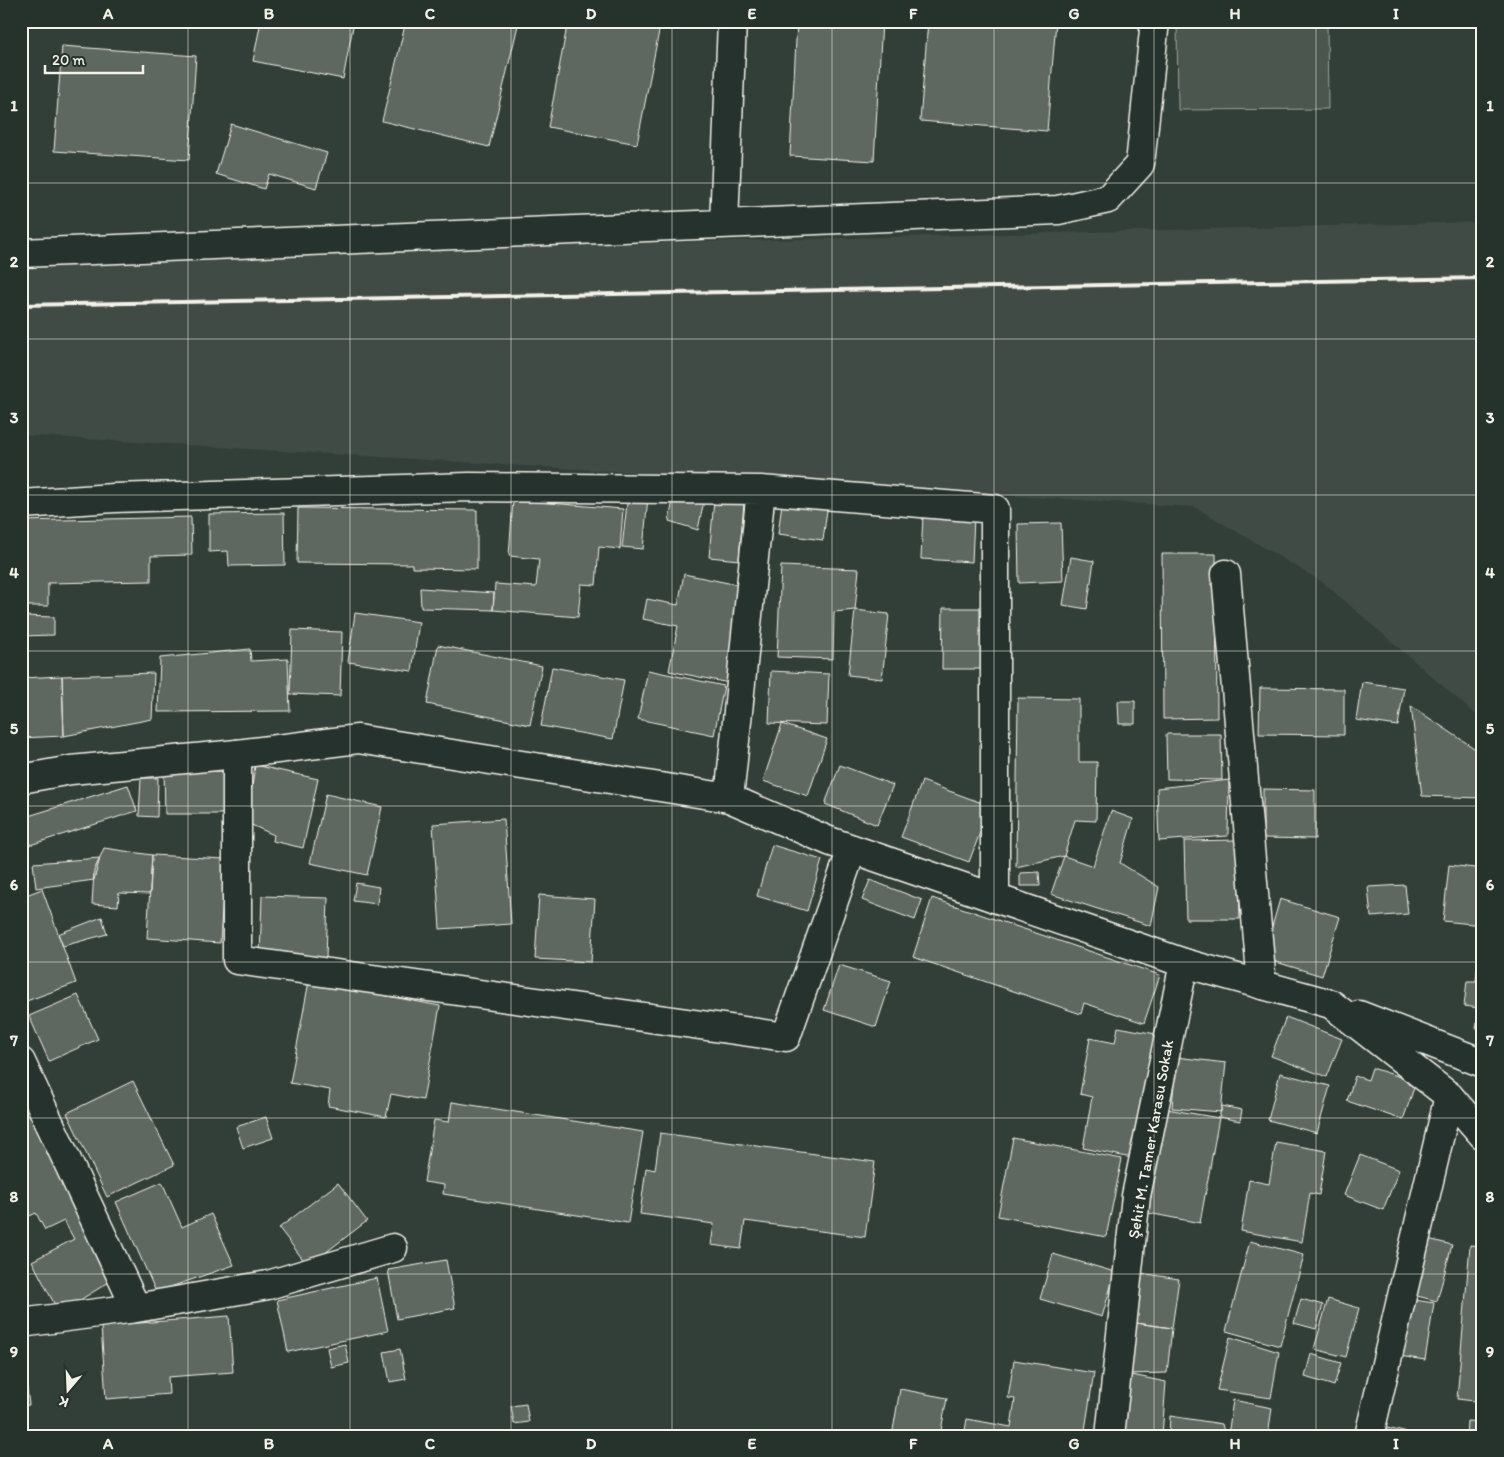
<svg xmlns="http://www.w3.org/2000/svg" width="1504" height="1457" viewBox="0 0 1504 1457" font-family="Itim,sans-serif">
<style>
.built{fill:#404b44}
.green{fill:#4c564f;stroke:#a0a49c}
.building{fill:#5f6861;stroke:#f4f1e8}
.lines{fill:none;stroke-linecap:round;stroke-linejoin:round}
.street-casing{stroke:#f4f1e8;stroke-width:31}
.secondary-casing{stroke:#f4f1e8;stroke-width:31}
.street{stroke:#26332d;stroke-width:28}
.secondary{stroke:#26332d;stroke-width:28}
.rail{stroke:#f4f1e8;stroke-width:4}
.grid{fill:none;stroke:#f4f1e8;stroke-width:1;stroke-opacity:0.55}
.labels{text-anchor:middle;stroke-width:4;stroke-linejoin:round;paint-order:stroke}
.street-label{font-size:16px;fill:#f4f1e8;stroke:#26332d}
.neatline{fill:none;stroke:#f4f1e8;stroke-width:2}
.grid-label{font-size:16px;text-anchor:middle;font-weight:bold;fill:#f4f1e8}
</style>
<rect width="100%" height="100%" fill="#323e38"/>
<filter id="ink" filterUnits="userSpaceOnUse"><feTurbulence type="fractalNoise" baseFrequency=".02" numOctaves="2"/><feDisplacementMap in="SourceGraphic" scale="10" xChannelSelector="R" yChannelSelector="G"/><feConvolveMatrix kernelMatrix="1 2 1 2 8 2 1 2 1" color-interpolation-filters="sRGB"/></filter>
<g filter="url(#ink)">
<!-- built -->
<path class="built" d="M1483 222V721L1324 583 1195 507 21 435V259Z"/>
<!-- green -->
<path class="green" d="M1177 21H1327L1328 109 1178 110Z"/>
<!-- building -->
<path class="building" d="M261 21H354L343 79 253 61Z
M406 21H519L489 147 382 121Z
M568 21H661L637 144 548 127Z
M797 21H882L874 161 790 156Z
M928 21H1056L1047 131 920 121Z
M62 46 196 56 189 160 54 151Z
M231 124 327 153 316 188 269 174 264 189 216 174Z
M674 494 704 500 698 530 669 521Z
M628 495 648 497 643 549 622 547Z
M513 500 623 509 620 549 599 547 596 585 581 584 578 617 493 610 495 584 536 587 539 559 509 556Z
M714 500 744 503 739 560 709 557Z
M782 503 827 510 823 540 778 534Z
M298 508 477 510V569L412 568V564L297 563Z
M284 513 285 565 229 566 228 551 209 552V514Z
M923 514 974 517 972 562 921 559Z
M191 517 192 555 151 556V581L48 583V606H21V521Z
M1061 523 1063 581 1019 583 1018 524Z
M1162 554H1216L1217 718 1163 719Z
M1071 557 1094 561 1087 609 1063 605Z
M781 566 859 569 855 610 834 612 833 659 777 657Z
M684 574 748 587 729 683 669 671 678 626 643 619 647 599 678 605Z
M420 588 494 593 493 610 421 608Z
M943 608H982L981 669H942Z
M855 610 889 614 882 679 848 675Z
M355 613 419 622 412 671 348 662Z
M21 616 54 617V635L21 636Z
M292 630 342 632 340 696 290 694Z
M438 645 542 666 530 725 427 704Z
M250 649 251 661 288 659 290 711 158 712 160 658Z
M552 667 624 680 613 739 541 726Z
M648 670 724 686 714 735 638 719Z
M771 671 829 674 827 725 769 723Z
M154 673 152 719 64 736 62 676Z
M62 676 64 736 21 738V678Z
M1362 682 1404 688 1398 726 1356 720Z
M1260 688 1344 689V735L1259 734Z
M1018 698 1079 699V762H1097L1096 821 1075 820 1064 856 1016 867Z
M1118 701H1135V724H1119Z
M1411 706 1483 754V798L1422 796Z
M782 724 827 739 808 796 763 781Z
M1166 734H1221L1222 780 1167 779Z
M255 765 318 779 303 848 273 841 274 835 247 823Z
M840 765 893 785 877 825 825 804Z
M164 771H229V814H165Z
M141 778H158L157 817 139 816Z
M1229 780 1228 836 1159 841 1157 788Z
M922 781 990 806 969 862 901 837Z
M128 785 137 811 30 845 22 818Z
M1263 789 1315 790V839L1263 838Z
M326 794 382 807 367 875 310 863Z
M1111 811 1133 819 1120 863 1159 887 1151 926 1051 894 1064 856 1093 866Z
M1480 811 1483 812V864L1477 863Z
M504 819 511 924 440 929 433 824Z
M1238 840 1240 919H1186L1184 841Z
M772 845 822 860 807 911 757 896Z
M104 848 152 855 150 894 119 893 118 906 92 904 94 871Z
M152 855 225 859 220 943 147 938Z
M100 858 94 880 36 888 33 863Z
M1449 865 1483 869V1029H1476L1479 1008 1464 1006 1467 981H1476L1482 925 1443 921Z
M1039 872 1040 886H1020V873Z
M870 880 922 900 915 920 862 900Z
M356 883 379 887 377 904 353 901Z
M1405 885 1408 914 1371 917 1368 887Z
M42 889 76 983 21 1003V897Z
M539 895 595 899 591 962 535 959Z
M262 896 328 898 326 958 260 956Z
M932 898 1160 975 1144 1023 1084 1003 1081 1014 913 957Z
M1280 899 1340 917 1322 976 1263 958Z
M102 917 107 934 63 946 58 934Z
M839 965 891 981 876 1027 824 1010Z
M309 981 440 1006 423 1100 391 1094 386 1117 328 1106 330 1090 290 1083Z
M78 995 98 1039 49 1061 29 1016Z
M1286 1017 1342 1039 1327 1077 1271 1056Z
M1118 1027 1156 1034 1132 1158 1083 1148 1092 1097 1080 1094 1090 1038 1115 1043Z
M1176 1057 1226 1063 1221 1112 1172 1108Z
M1372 1068 1416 1082 1403 1120 1347 1101 1355 1076 1368 1080Z
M1280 1073 1330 1086 1317 1133 1268 1120Z
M133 1081 174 1165 107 1197 67 1113Z
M452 1102 643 1132 628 1223 443 1194 444 1185 424 1182 434 1120 449 1122Z
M1222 1106 1242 1110 1240 1121 1219 1117Z
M1167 1109 1219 1118 1200 1223 1148 1213Z
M33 1113 114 1279 59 1313 32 1261 74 1239 64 1221 45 1230 36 1213 23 1219 21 1215V1119Z
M266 1117 273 1138 243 1148 236 1127Z
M660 1133 875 1162 865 1237 745 1221 741 1249 711 1245 714 1224 640 1214 646 1168 655 1170Z
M1013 1138 1122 1159 1106 1237 998 1216Z
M1276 1142 1326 1151 1319 1195 1310 1193 1302 1242 1241 1231 1249 1180 1269 1184Z
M1360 1155 1399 1170 1383 1210 1344 1195Z
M162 1182 182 1227 211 1214 234 1265 156 1292 116 1202Z
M338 1183 367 1221 308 1266 279 1228Z
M1424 1238 1452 1245 1437 1301 1409 1294Z
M1250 1241 1304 1255 1280 1346 1226 1331Z
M1470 1245 1483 1246V1402L1457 1399Z
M1053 1254 1115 1272 1102 1317 1040 1299Z
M446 1260 455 1308 397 1319 388 1270Z
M1140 1273 1179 1279 1172 1328 1136 1323Z
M377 1278 388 1331 288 1352 277 1300Z
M1301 1299 1323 1305 1316 1329 1294 1323Z
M1328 1299 1359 1308 1346 1357 1314 1349Z
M1408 1299 1434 1303 1425 1360 1399 1356Z
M229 1316 233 1372 168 1377 169 1394 106 1399 101 1326Z
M1136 1323 1172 1328 1167 1373 1127 1374Z
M1230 1337 1279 1352 1271 1398 1217 1390Z
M21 1339 29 1405 21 1406Z
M345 1344 349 1363 331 1367 327 1348Z
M400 1349 406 1379 390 1382 384 1352Z
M1311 1354 1341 1363 1334 1386 1305 1377Z
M1014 1360 1094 1373 1084 1436H964L967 1419 1011 1427 1015 1399 1008 1398Z
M1127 1374 1166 1382 1162 1436H1120Z
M900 1389 947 1398 940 1436H892Z
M1233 1400 1272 1408 1268 1436H1228Z
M526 1404 529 1422 514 1424 511 1406Z
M1170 1416 1222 1424 1225 1436H1169Z
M1467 1421 1483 1422V1436H1466Z
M1387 1428 1420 1436H1385Z"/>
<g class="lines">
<defs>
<path id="street" d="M724 224 732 21
M21 253 1058 210 1108 199 1140 164 1155 21
M21 504 114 498 469 487 761 490 995 509V898
M1226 574 1262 985
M237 754V960L786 1037 852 849
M729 798 761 490
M21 1062 136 1308
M21 1323 136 1308 268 1285 393 1248
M1110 1436 1136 1196 1184 963
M1369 1436 1449 1096"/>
<path id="secondary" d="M21 779 71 770 237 754 358 739 729 798 829 841 1184 963 1331 1004 1449 1096 1483 1135
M1359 1015 1483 1063"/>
</defs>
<!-- street casing -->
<use href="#street" class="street-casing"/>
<!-- secondary casing -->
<use href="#secondary" class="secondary-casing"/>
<!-- street -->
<use href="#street" class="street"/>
<!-- secondary -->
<use href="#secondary" class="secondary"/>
<!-- rail -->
<path class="rail" d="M21 305 1483 278"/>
</g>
</g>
<!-- grid -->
<path class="grid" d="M188 21V1436M350 21V1436M511 21V1436M672 21V1436M832 21V1436M994 21V1436M1154 21V1436M1316 21V1436M21 183H1483M21 339H1483M21 495H1483M21 651H1483M21 806H1483M21 962H1483M21 1118H1483M21 1274H1483"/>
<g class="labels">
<!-- street labels -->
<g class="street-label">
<text transform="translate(1150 1139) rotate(-80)" y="6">Şehit M. Tamer Karasu Sokak</text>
</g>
</g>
<!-- margin -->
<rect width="1504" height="1457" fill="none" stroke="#26332d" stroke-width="55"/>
<!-- north arrow -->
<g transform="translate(68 1390) rotate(199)" stroke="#26332d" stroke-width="4" paint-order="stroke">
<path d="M0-4L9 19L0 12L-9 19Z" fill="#f4f1e8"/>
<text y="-8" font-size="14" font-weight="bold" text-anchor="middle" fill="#f4f1e8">K</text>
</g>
<!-- scale -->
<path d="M45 65v8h98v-8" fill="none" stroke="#f4f1e8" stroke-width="2.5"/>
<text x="52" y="65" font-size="15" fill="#f4f1e8" stroke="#26332d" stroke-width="4" paint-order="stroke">20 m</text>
<rect x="28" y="28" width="1448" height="1402" class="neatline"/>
<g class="grid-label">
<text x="108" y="19">A</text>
<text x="269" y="19">B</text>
<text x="430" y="19">C</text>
<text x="591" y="19">D</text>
<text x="752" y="19">E</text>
<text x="913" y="19">F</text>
<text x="1074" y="19">G</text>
<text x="1235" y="19">H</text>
<text x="1396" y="19">I</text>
<text x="14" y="111">1</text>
<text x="1490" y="111">1</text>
<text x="14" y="267">2</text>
<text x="1490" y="267">2</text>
<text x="14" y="423">3</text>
<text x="1490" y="423">3</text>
<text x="14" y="578">4</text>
<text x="1490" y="578">4</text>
<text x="14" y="734">5</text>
<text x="1490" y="734">5</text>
<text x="14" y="890">6</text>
<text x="1490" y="890">6</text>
<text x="14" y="1046">7</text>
<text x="1490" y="1046">7</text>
<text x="14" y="1202">8</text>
<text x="1490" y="1202">8</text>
<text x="14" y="1357">9</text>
<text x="1490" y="1357">9</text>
<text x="108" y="1449">A</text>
<text x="269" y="1449">B</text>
<text x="430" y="1449">C</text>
<text x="591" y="1449">D</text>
<text x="752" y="1449">E</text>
<text x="913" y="1449">F</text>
<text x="1074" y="1449">G</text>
<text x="1235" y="1449">H</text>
<text x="1396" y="1449">I</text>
</g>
</svg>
